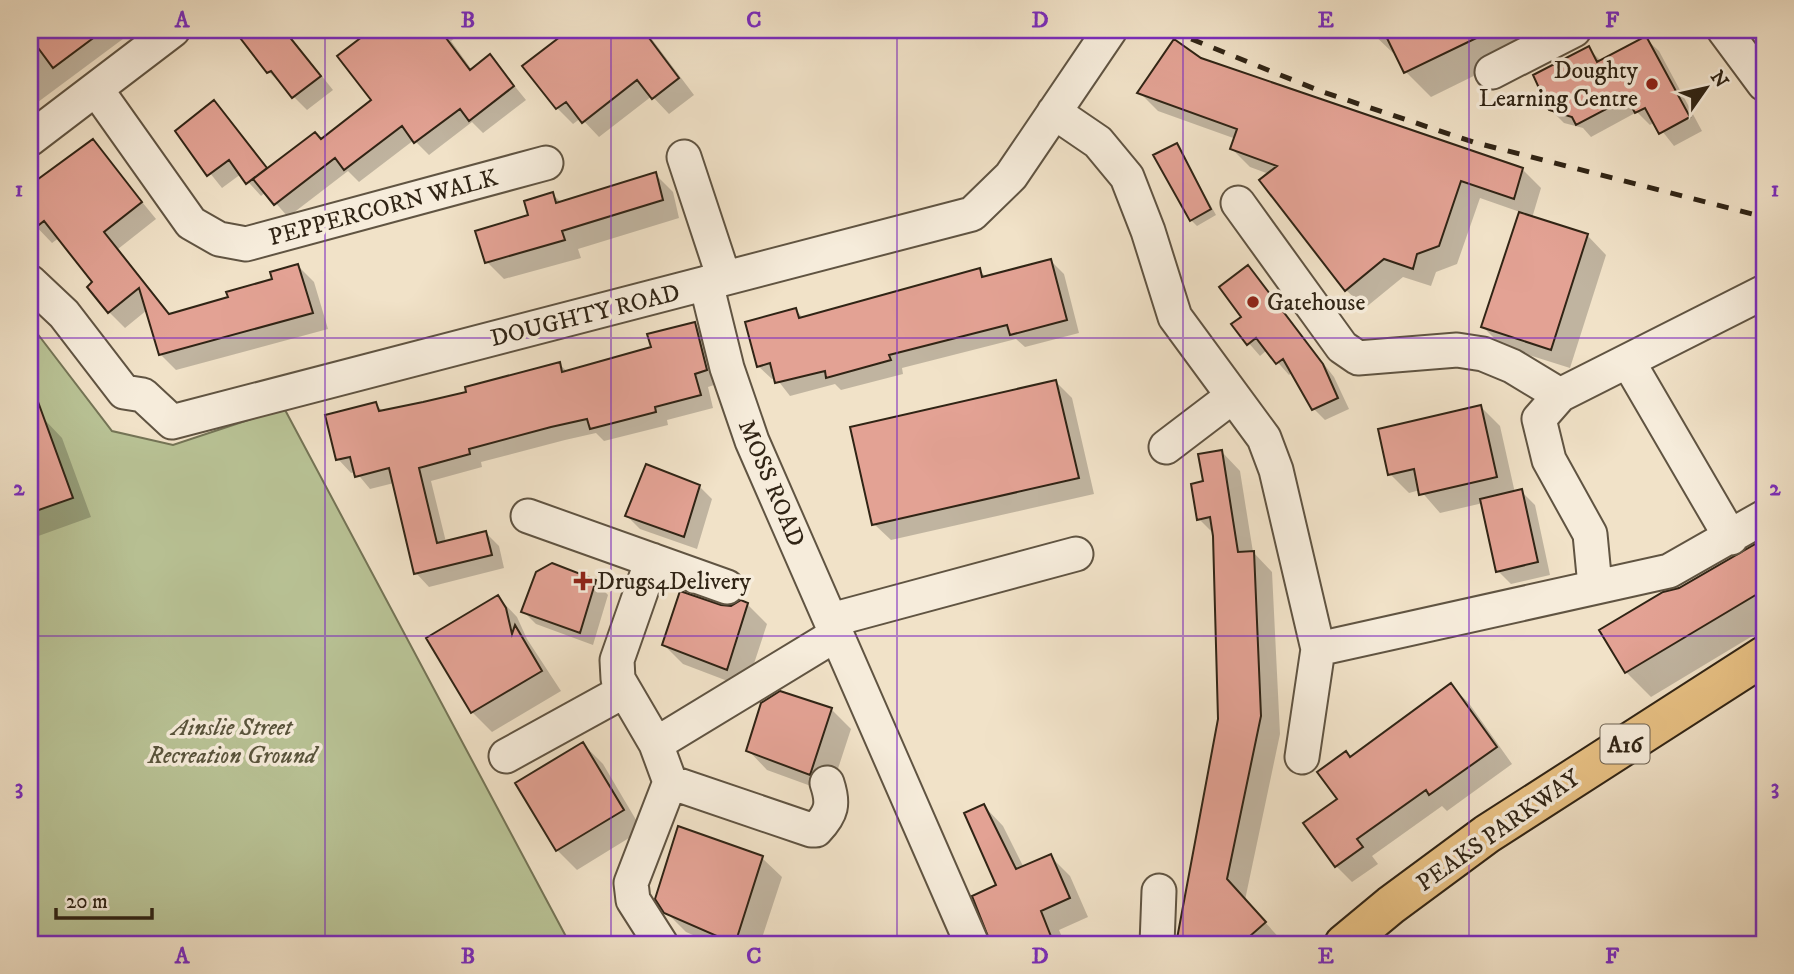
<svg xmlns="http://www.w3.org/2000/svg" width="1794" height="974" viewBox="0 0 1794 974" font-family="'IM FELL DW Pica',serif">
<style>
.green{fill:#b9c396;stroke:#747456;stroke-width:2}
.shadow{fill:#0003}
.building{fill:#e3a294;stroke:#302415;stroke-width:2}
.lines{fill:none;stroke-linecap:round;stroke-linejoin:round}
.minor-casing{stroke:#605442;stroke-width:37}
.highway-casing{stroke:#302415;stroke-width:42}
.minor{stroke:#f6ecdb;stroke-width:33}
.highway{stroke:#e8c184;stroke-width:38}
.rail{stroke:#302415;stroke-width:5;stroke-dasharray:12 12;stroke-linecap:butt}
.grid{fill:none;stroke:#7b2cbf;stroke-width:2;stroke-opacity:0.55}
.poi-dot{fill:#8f2418;stroke:#f6ecdb;stroke-width:2.5}
.labels{text-anchor:middle;stroke-width:7;stroke-linejoin:round;paint-order:stroke}
.shield{fill:#f6ecdb;stroke:#6b6050;stroke-width:2}
.shield-label{font-size:23px;font-weight:bold;fill:#302415}
.poi-label{font-size:24px;fill:#302415;stroke:#f6ecdb;text-anchor:start}
.street-label{font-size:24px;fill:#302415;stroke:#f6ecdb}
.park-label{font-size:24px;font-style:italic;fill:#59543c;stroke:#f6ecdb}
.neatline{fill:none;stroke:#7b2cbf;stroke-width:2.5}
.grid-label{font-size:23px;text-anchor:middle;font-weight:bold;fill:#7b2cbf}
</style>
<rect width="100%" height="100%" fill="#f1e2c8"/>
<filter id="stains"><feTurbulence type="fractalNoise" baseFrequency=".00286" numOctaves="4"/><feColorMatrix values="0 0 0 0 .2 0 0 0 0 .09 0 0 0 0 .02 0 0 0 .5 -.17"/></filter>
<radialGradient id="worn" r=".72"><stop offset=".6" stop-color="#630" stop-opacity="0"/><stop offset="1" stop-color="#630" stop-opacity=".3"/></radialGradient>
<!-- green -->
<path class="green" d="M30 324 112 431 173 445 284 408 570 944H30Z"/>
<!-- shadow -->
<path class="shadow" d="M59 30H135L34 105 39 111 30 118V51Z
M236 30H285L333 90 307 110 269 72Z
M374 30H465L451 41 472 70 490 56 526 100 483 133 472 122 429 155 414 140 359 182 348 171 288 217 266 192 261 196 241 174 222 188 177 132 214 102 269 169 322 140 374 100 340 57Z
M561 30H645L694 95 669 114 652 96 599 137 581 118 573 124 557 108 565 35Z
M1369 30H1567L1431 97 1406 72 1396 51 1393 53Z
M1645 38 1659 51 1702 131 1674 146 1655 122 1650 125 1637 112 1591 137 1583 128 1564 123 1550 109 1589 49 1601 61Z
M1200 59 1522 169 1541 188 1532 218 1587 235 1606 255 1570 368 1503 347 1483 327 1520 212 1480 198 1457 264 1436 272 1431 286 1403 277 1365 308 1346 290 1262 181 1269 174 1250 167 1232 149 1236 139 1158 111 1140 93Z
M93 142 156 219 118 249 171 315 230 298 274 280 298 266 314 282 328 329 176 370 160 354 147 310 125 328 109 312 94 283 59 238 52 243 30 220V188Z
M1177 145 1216 215 1197 226 1191 220Z
M655 174 673 192 679 218 578 249 581 258 504 279 487 262 552 194 562 203Z
M1051 261 1064 274 1079 333 1025 347 1016 339 902 368 903 374 841 390 835 384 790 396 776 378 772 379 758 366 796 310 804 319 979 270 987 278Z
M1248 267 1334 377 1349 409 1325 420 1314 409 1292 372 1289 375 1267 350 1260 356 1233 325 1243 317Z
M694 324 708 337 720 383 708 387 713 408 667 420 668 425 604 441 596 433 565 440 481 462 482 467 431 481 446 542 486 533 499 546 504 568 429 587 416 573 394 483 370 489 356 472 351 473 338 459 375 404 384 412 468 393 559 364 568 372 653 349Z
M1056 382 1072 398 1094 494 891 540 874 524Z
M1481 407 1500 426 1515 493 1521 491 1535 505 1550 575 1511 584 1498 571 1483 503 1440 513 1420 490 1409 493 1390 474Z
M43 418 62 438 91 517 30 539V423Z
M1222 452 1240 471 1253 552 1272 572 1280 734 1245 900 1283 942 1281 944H1177L1220 720 1215 535 1199 519 1205 483Z
M699 486 712 499 697 549 640 529 627 516Z
M1764 542V629L1651 697 1626 672 1742 556Z
M595 581 608 595 593 645 536 624 523 611Z
M498 597 517 617 527 639 561 691 492 732 472 712Z
M747 604 767 624 746 688 683 664 664 645 721 607Z
M1451 686 1468 702 1512 764 1447 811 1442 806 1372 856 1378 864 1352 882 1336 866 1339 800Z
M831 709 851 729 830 793 767 770 748 750Z
M583 744 603 764 642 830 577 870 557 850Z
M984 806 1003 826 1024 868 1050 856 1070 876 1088 917 1059 930 1065 944H991L998 886Z
M762 858 782 877 760 944H714L686 932 666 912Z"/>
<!-- building -->
<path class="building" d="M30 30H104L53 68 30 37Z
M234 30H284L321 76 292 98 271 71 267 73Z
M371 30H440L470 70 490 54 514 86 469 121 460 109 414 143 402 126 344 170 335 158 274 205 253 179 315 132 321 139 371 100 337 56Z
M569 30H643L679 78 652 99 637 80 582 123 566 102 556 109 522 66Z
M1383 30H1493L1404 73Z
M1646 36 1690 117 1659 134 1645 108 1635 113 1627 98 1576 125 1572 117 1549 110 1533 75 1589 46 1597 62Z
M1174 39 1201 58 1523 168 1514 199 1461 181 1439 246 1417 254 1413 269 1384 259 1345 291 1259 180 1277 166 1230 149 1237 129 1137 93Z
M214 100 267 168 246 184 229 160 207 176 175 131Z
M93 139 142 202 104 232 169 314 228 297 226 292 272 279 270 272 298 264 313 313 159 355 139 288 108 313 87 287 92 282 44 221 30 232V185Z
M1177 143 1211 209 1190 221 1153 155Z
M656 172 663 200 562 231 565 240 485 263 475 231 528 215 524 201 553 192 556 203Z
M1519 212 1588 234 1551 350 1481 327Z
M1051 259 1067 320 1010 335 1007 325 889 355 891 360 826 378 825 371 775 383 770 363 757 367 745 322 796 308 799 318 980 268 982 277Z
M1248 265 1323 364 1338 398 1312 410 1283 359 1276 364 1256 338 1247 345 1231 324 1241 317 1219 287Z
M695 322 707 370 695 374 701 395 655 407 656 412 590 429 587 419 551 427 469 449 470 454 419 468 437 543 486 531 492 555 414 574 389 468 355 477 350 457 336 460 325 415 376 402 379 411 423 402 466 392 465 387 560 362 562 372 651 347 647 334Z
M1056 380 1079 478 872 525 850 427Z
M33 388 73 498 30 513V389Z
M1481 405 1497 477 1419 495 1414 469 1388 475 1378 429Z
M1222 450 1238 552 1254 551 1261 716 1227 879 1266 922 1241 944H1176L1218 719 1213 536 1210 517 1197 520 1191 484 1203 481 1198 454Z
M646 464 700 485 684 537 625 516Z
M1522 489 1538 562 1496 572 1480 499Z
M1764 539V590L1625 673 1599 630 1663 592 1679 588Z
M552 563 596 580 580 633 521 612 536 572Z
M680 591 721 605 731 606 741 600 748 603 727 670 662 645Z
M498 595 506 608 512 634 515 625 542 671 471 713 426 638Z
M1451 683 1497 747 1429 795 1426 790 1357 839 1363 847 1335 867 1303 823 1337 799 1317 772 1346 751 1350 757Z
M780 691 832 708 810 775 746 751 761 703Z
M583 742 624 810 556 851 515 783Z
M984 804 1016 869 1051 854 1070 898 1041 911 1054 944H991L972 896 996 885 964 813Z
M678 826 763 856 735 944 664 913 655 899Z"/>
<g class="lines">
<defs>
<path id="minor" d="M1724 30 1764 84
M1492 72 1574 30
M96 89 191 223 219 239 246 244 546 163
M1054 112 1098 142 1127 177 1148 231 1175 317 1264 438 1276 470 1318 649 1302 757
M30 139 173 30
M684 157 724 278
M1238 203 1342 347 1358 358 1457 350 1483 354 1512 366 1560 395
M30 282 64 314 124 392 143 395 172 422 972 214 1011 176 1110 30
M706 283 727 368 752 441 972 944
M1629 363 1731 538
M1166 447 1233 396
M528 516 727 587
M652 560 617 660 618 679 656 744
M1595 586 1590 534 1549 460 1539 419 1560 395 1764 292
M831 620 1076 554
M1318 649 1669 571 1764 517
M506 756 624 691
M670 782 811 830H816C832 813 834 804 827 783
M661 944 633 900 631 883 670 782 656 744 837 634
M1157 944 1159 891"/>
<path id="highway" d="M1344 944 1391 905 1487 834 1764 656"/>
</defs>
<!-- minor casing -->
<use href="#minor" class="minor-casing"/>
<!-- highway casing -->
<use href="#highway" class="highway-casing"/>
<!-- minor -->
<use href="#minor" class="minor"/>
<!-- highway -->
<use href="#highway" class="highway"/>
<!-- rail -->
<path class="rail" d="M1169 30 1320 91 1473 142 1764 217"/>
</g>
<!-- grid -->
<path class="grid" d="M325 30V944M611 30V944M897 30V944M1183 30V944M1469 30V944M30 338H1764M30 636H1764"/>
<!-- markers -->
<g class="poi-dot">
<circle cx="1652" cy="84" r="7"/>
<circle cx="1253" cy="302" r="7"/>
<path d="M579.5 570.5h7v7h7v7h-7v7h-7v-7h-7v-7h7z"/>
</g>
<g class="labels">
<!-- shield labels -->
<rect class="shield" x="1600.5" y="724.5" width="49" height="39" rx="5"/>
<g class="shield-label">
<text x="1625" y="752">A16</text>
</g>
<!-- poi labels -->
<g class="poi-label">
<text x="1638" y="78" text-anchor="end">Doughty<tspan x="1638" dy="28">Learning Centre</tspan></text>
<text x="1267" y="310">Gatehouse</text>
<text x="597" y="589">Drugs4Delivery</text>
</g>
<!-- street labels -->
<g class="street-label">
<text transform="translate(383 207) rotate(-15)" y="8">PEPPERCORN WALK</text>
<text transform="translate(585 315) rotate(-14)" y="8">DOUGHTY ROAD</text>
<text transform="translate(772 483) rotate(67)" y="8">MOSS ROAD</text>
<text transform="translate(1498 830) rotate(-35)" y="8">PEAKS PARKWAY</text>
</g>
<!-- park labels -->
<g class="park-label">
<text x="232" y="735">Ainslie Street<tspan x="232" dy="28">Recreation Ground</tspan></text>
</g>
</g>
<!-- margin -->
<rect width="1794" height="974" fill="none" stroke="#f1e2c8" stroke-width="77"/>
<!-- north arrow -->
<g transform="translate(1706 88) rotate(56)" stroke="#f6ecdb" stroke-width="5" paint-order="stroke">
<path d="M0-5L12 26L0 18L-12 26Z" fill="#302415"/>
<text y="-10" font-size="19" font-weight="bold" text-anchor="middle" fill="#302415">N</text>
</g>
<!-- scale -->
<path d="M56 908v10h96v-10" fill="none" stroke="#302415" stroke-width="3.5"/>
<text x="66" y="908" font-size="21" fill="#302415" stroke="#f6ecdb" stroke-width="5" paint-order="stroke">20 m</text>
<rect x="38" y="38" width="1718" height="898" class="neatline"/>
<g class="grid-label">
<text x="182" y="27">A</text>
<text x="468" y="27">B</text>
<text x="754" y="27">C</text>
<text x="1040" y="27">D</text>
<text x="1326" y="27">E</text>
<text x="1612" y="27">F</text>
<text x="19" y="196">1</text>
<text x="1775" y="196">1</text>
<text x="19" y="495">2</text>
<text x="1775" y="495">2</text>
<text x="19" y="794">3</text>
<text x="1775" y="794">3</text>
<text x="182" y="963">A</text>
<text x="468" y="963">B</text>
<text x="754" y="963">C</text>
<text x="1040" y="963">D</text>
<text x="1326" y="963">E</text>
<text x="1612" y="963">F</text>
</g>
<rect width="100%" height="100%" filter="url(#stains)"/>
<rect width="100%" height="100%" fill="url(#worn)"/>
</svg>
